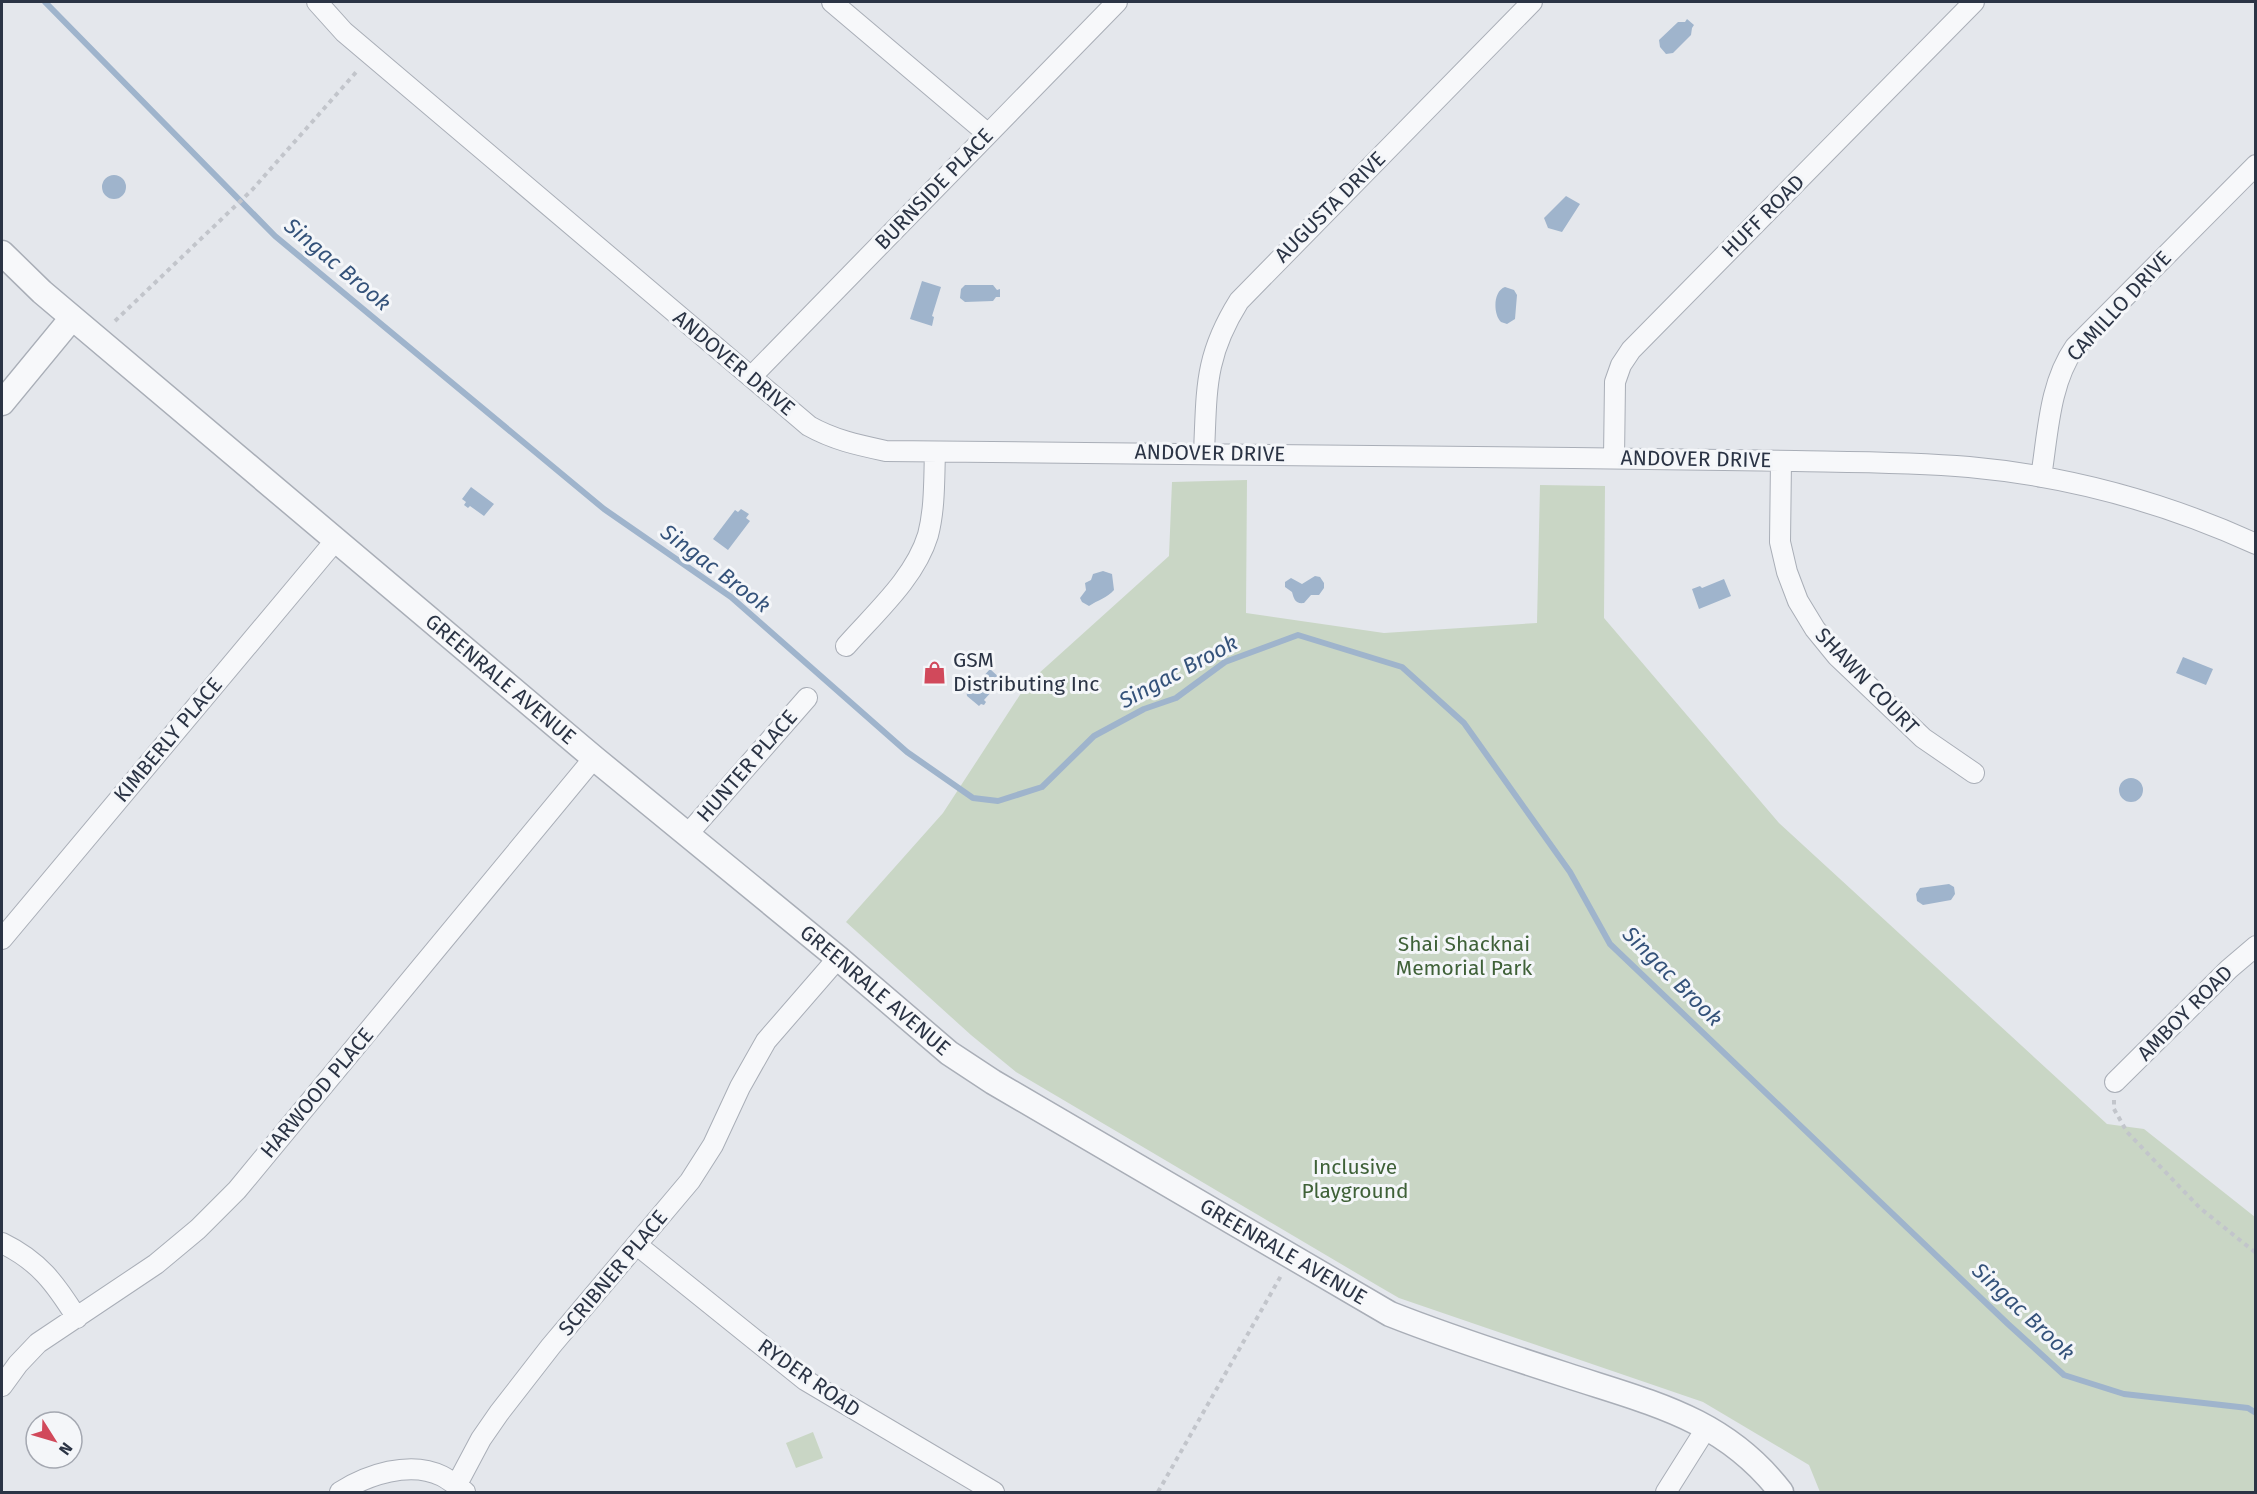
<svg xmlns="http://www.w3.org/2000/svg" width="2257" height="1494" viewBox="0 0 2257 1494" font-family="'Fira Sans',sans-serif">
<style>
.green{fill:#c9d6c5}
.water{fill:#9fb4cc}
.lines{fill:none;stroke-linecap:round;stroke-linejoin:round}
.stream{stroke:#9fb4cc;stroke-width:6}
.minor-casing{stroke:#a9aeb7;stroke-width:22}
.tertiary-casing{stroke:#a9aeb7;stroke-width:27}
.path{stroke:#c2c5cb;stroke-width:4;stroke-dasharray:4.5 4.5;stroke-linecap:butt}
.minor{stroke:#f7f8fa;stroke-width:20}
.tertiary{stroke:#f7f8fa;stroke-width:24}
.labels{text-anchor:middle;stroke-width:6;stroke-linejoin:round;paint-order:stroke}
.street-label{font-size:21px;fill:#2b3445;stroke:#f4f6f9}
.poi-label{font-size:21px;fill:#2b3445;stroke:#f4f6f9;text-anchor:start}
.park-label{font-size:21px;fill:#3f6138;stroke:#f4f6f9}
.water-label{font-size:22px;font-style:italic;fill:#34527a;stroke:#f4f6f9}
</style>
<rect width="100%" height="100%" fill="#e4e7ec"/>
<!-- green -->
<path class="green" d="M1247 480 1246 613 1384 633 1537 623 1540 485 1605 486 1604 618 1779 823 2107 1124 2144 1129 2255 1217V1492H1820L1809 1465 1703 1402 1399 1298 1380 1287 1016 1072 971 1035 846 922 943 813 1027 684 1169 556 1172 482Z
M813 1432 823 1458 796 1468 786 1443Z"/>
<!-- water -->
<path class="water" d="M1687 19 1694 25 1692 28 1691 35 1673 53 1666 54 1660 47 1659 40 1678 22H1685Z
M102 187a12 12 0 1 1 24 0a12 12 0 1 1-24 0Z
M1566 196 1580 204 1562 232 1548 228 1544 218Z
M922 281 941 287 932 316 934 317 932 326 910 319Z
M965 285H993L997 290 1000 289V297H996L993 301 965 302 960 298 961 289Z
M1505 287 1514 290 1517 295 1515 319 1507 324 1501 322C1493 314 1493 291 1505 287Z
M471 487 494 504 484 516 470 506 468 508 464 505 466 502 462 499Z
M741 509 749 514 746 518 750 521 728 550 713 539 735 510 738 512Z
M1103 571 1112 574 1114 590C1107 598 1098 600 1089 606L1082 602 1080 598 1086 590 1085 583 1091 580 1093 574Z
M1315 576 1320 577 1324 583V588L1319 595H1311L1304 603C1295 604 1294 599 1292 592L1285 587V582L1291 578 1302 584Z
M1724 579 1731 596 1699 609 1692 589 1700 586 1702 588Z
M2183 657 2213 669 2206 685 2176 673Z
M990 669 1002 680 984 700 986 702 984 705 981 704 979 706 967 696 966 689 973 688Z
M2119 790a12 12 0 1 1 24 0a12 12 0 1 1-24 0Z
M1949 884 1954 887 1955 894 1951 900 1923 905 1917 901 1916 894 1920 888Z"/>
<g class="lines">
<!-- stream -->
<path class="stream" d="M45 2 275 236 604 509 731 597 907 752 973 798 998 801 1042 787 1094 736 1144 709 1176 698 1225 662 1298 635 1402 667 1464 723 1570 872 1610 944 2008 1324 2064 1375 2124 1394 2248 1408 2256 1413"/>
<defs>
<path id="minor" d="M317 2 344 32 809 426C834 440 858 445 886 451 1115 452 1344 454 1573 458 1647 459 1721 460 1795 461 1853 462 1911 462 1969 467 2067 476 2166 503 2256 544
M832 2 988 134
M751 377 1117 2
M1204 452C1207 389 1204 357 1239 301L1532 2
M1614 458 1615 382 1621 365 1631 350 1974 2
M1781 461 1780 542 1787 572 1798 601 1815 629 1837 656 1923 738 1974 773
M2041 477C2048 434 2049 384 2075 347L2256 165
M846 646C875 613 915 578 928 535 935 508 934 479 935 452
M687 835 807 698
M2 939 335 541
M2115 1082 2229 969 2256 946
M2 1243C39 1261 55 1283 77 1318
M637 1245 805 1380 994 1492
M2 1386 18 1364 38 1343 156 1264 198 1229 237 1190 594 758
M456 1486 481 1439 499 1413 551 1346 690 1181 713 1145 740 1087 766 1041 838 958
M340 1492C367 1475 410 1460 442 1476 450 1480 458 1487 465 1492
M1666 1492 1707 1427"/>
<g id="tertiary">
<path id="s1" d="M2 253 42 292 594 758 838 958 949 1053 993 1082 1390 1314C1448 1337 1507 1356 1566 1375 1651 1403 1724 1418 1781 1492"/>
<path d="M2 403 72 318"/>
</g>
</defs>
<!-- minor casing -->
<use href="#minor" class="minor-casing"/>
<!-- tertiary casing -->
<use href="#tertiary" class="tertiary-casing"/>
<!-- path -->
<path class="path" d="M115 321 252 190 358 70
M2114 1100V1109L2127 1132 2200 1208 2256 1253
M1158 1492 1282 1274"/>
<!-- minor -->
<use href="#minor" class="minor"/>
<!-- tertiary -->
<use href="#tertiary" class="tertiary"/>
</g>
<!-- icons -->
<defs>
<symbol id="shop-bare" viewBox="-9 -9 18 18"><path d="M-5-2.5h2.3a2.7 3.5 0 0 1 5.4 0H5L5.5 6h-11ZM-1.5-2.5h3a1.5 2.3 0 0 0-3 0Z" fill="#d1495b" stroke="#f4f6f9" stroke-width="2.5" paint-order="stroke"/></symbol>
</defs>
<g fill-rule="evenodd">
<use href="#shop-bare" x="918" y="656" width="33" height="33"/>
</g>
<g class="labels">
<!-- street labels -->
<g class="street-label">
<text transform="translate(934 189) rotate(-46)" y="7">BURNSIDE PLACE</text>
<text transform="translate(1330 207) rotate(-45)" y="7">AUGUSTA DRIVE</text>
<text transform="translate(1763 216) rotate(-45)" y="7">HUFF ROAD</text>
<text transform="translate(2119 306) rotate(-47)" y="7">CAMILLO DRIVE</text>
<text transform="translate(734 363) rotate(40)" y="7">ANDOVER DRIVE</text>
<text transform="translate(1210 453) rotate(1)" y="7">ANDOVER DRIVE</text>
<text transform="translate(1696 459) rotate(1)" y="7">ANDOVER DRIVE</text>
<text dy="7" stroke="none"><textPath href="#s1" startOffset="656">GREENRALE AVENUE</textPath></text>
<text transform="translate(1867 681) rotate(46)" y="7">SHAWN COURT</text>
<text transform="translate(168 740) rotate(-50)" y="7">KIMBERLY PLACE</text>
<text transform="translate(747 766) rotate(-49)" y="7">HUNTER PLACE</text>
<text dy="7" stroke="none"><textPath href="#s1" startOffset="1143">GREENRALE AVENUE</textPath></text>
<text transform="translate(2185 1013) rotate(-45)" y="7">AMBOY ROAD</text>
<text transform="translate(317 1093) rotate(-50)" y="7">HARWOOD PLACE</text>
<text dy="7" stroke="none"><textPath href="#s1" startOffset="1629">GREENRALE AVENUE</textPath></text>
<text transform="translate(613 1273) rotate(-50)" y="7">SCRIBNER PLACE</text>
<text transform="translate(809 1378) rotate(35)" y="7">RYDER ROAD</text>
</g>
<!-- poi labels -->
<g class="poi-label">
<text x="953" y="667">GSM<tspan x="953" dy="24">Distributing Inc</tspan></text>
</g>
<!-- park labels -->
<g class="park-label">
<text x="1464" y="951">Shai Shacknai<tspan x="1464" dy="24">Memorial Park</tspan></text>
<text x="1355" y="1174">Inclusive<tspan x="1355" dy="24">Playground</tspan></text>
</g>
<!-- water labels -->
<g class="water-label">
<text transform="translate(338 264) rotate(40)" y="8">Singac Brook</text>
<text transform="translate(716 568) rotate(37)" y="8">Singac Brook</text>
<text transform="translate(1178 671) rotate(-28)" y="8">Singac Brook</text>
<text transform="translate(1673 976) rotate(45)" y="8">Singac Brook</text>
<text transform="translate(2024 1311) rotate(43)" y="8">Singac Brook</text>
</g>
</g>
<!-- border -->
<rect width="2257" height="1494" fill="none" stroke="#2b3445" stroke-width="6"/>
<!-- north arrow -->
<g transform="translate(54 1440) rotate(127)"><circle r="28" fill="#f4f6f9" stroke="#a4a8b1" stroke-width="1.5"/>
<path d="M0-4.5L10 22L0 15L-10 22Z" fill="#d1495b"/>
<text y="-9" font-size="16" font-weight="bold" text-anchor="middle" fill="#2b3445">N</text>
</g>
</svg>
